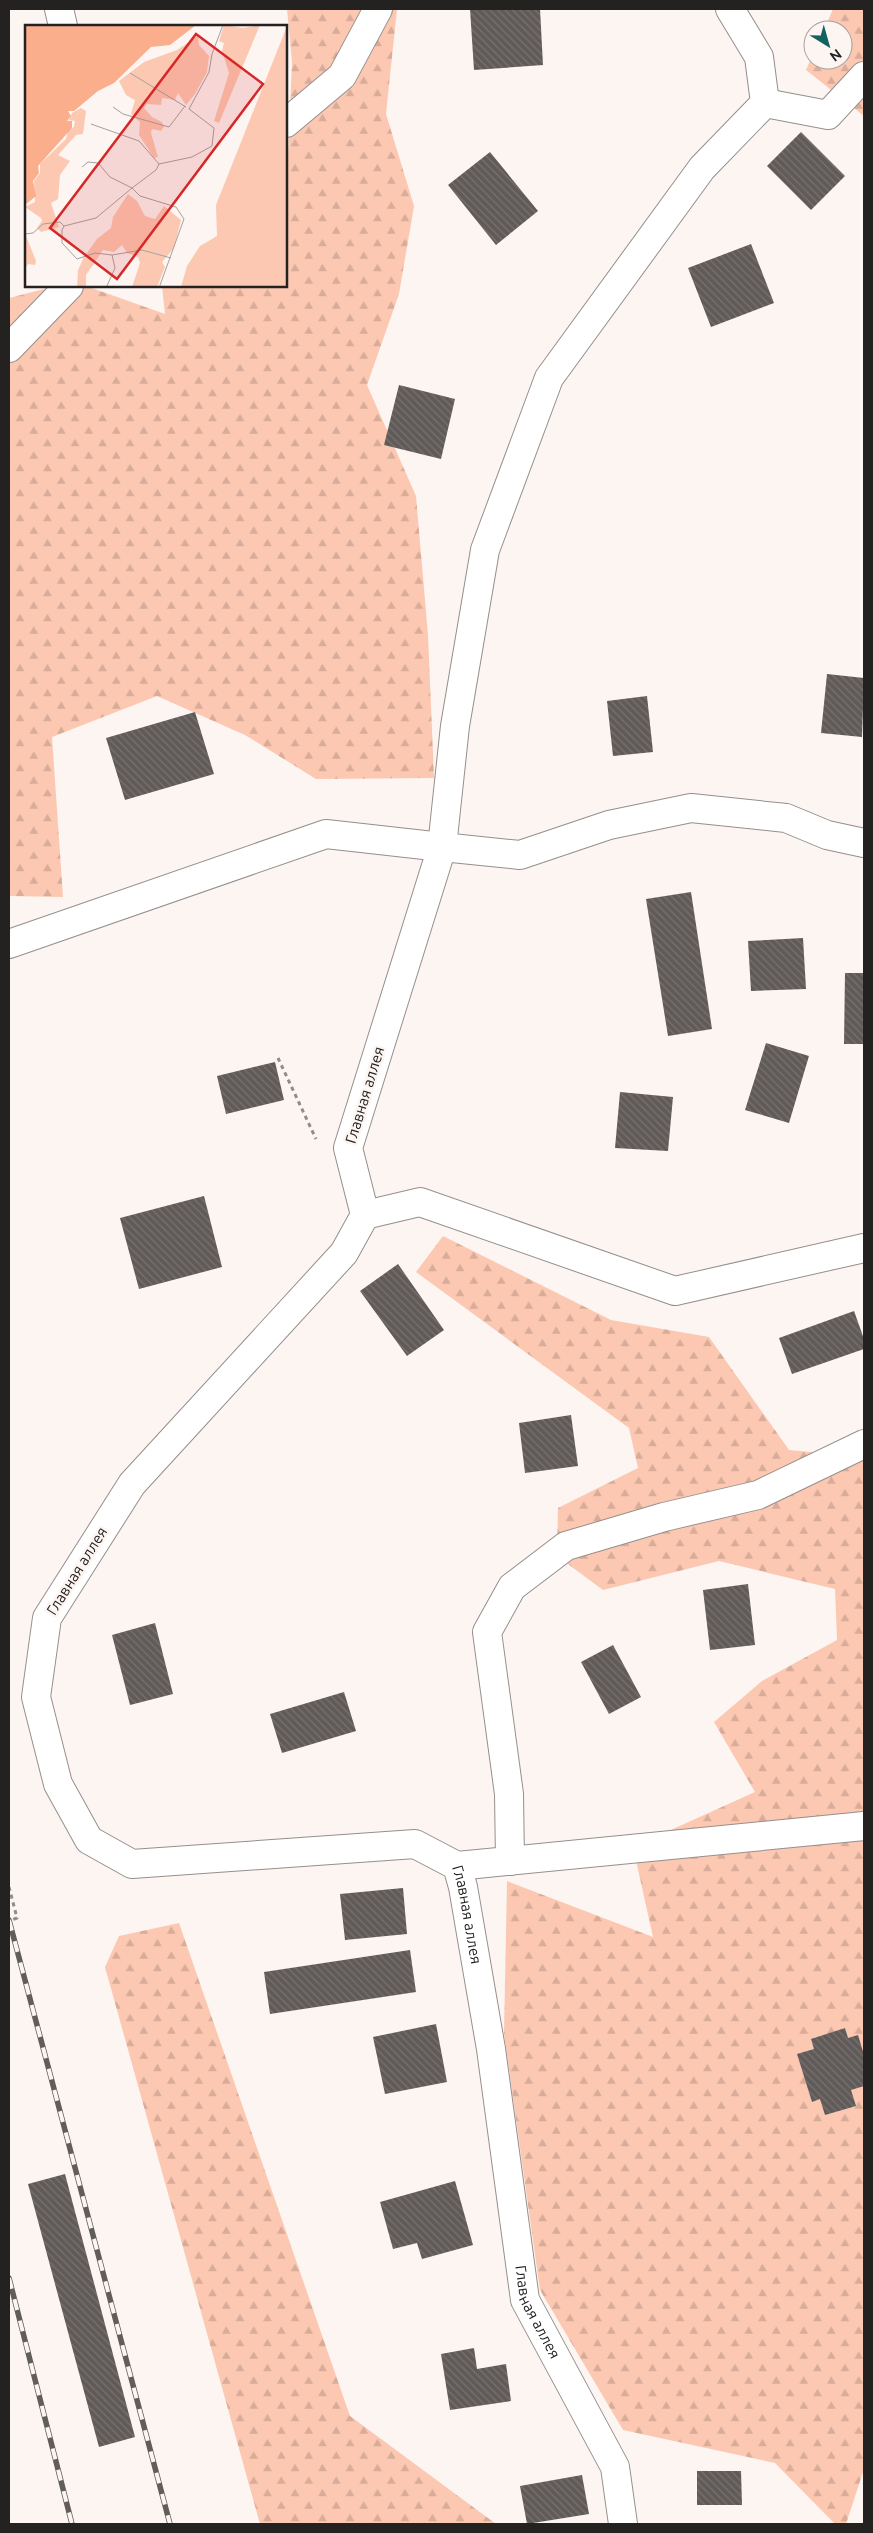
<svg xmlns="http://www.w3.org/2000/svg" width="873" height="2533" viewBox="0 0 873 2533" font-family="Ubuntu,sans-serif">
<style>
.forest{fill:url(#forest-firs)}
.building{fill:url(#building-back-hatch)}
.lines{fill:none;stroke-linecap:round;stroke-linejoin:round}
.minor-casing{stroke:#958f8c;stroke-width:30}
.path{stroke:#908c8a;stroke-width:3;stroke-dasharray:4 4;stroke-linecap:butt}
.minor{stroke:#fff;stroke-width:28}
.rail-casing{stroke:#605d5b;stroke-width:5.5}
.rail{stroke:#fcf5f2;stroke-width:4;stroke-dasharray:11;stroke-linecap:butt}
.labels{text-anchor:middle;stroke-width:5;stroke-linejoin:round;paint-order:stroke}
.street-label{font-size:15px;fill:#242221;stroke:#fcf5f2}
.inset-road{fill:none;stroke:#a6a19e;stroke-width:1}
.view{fill:#d62828;fill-opacity:0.15;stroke:#d62828;stroke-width:2.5}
.inset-edge{fill:none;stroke:#242221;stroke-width:2.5}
</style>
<defs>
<pattern id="forest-firs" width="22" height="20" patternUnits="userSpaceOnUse" patternTransform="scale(1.25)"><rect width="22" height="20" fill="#fcc8b2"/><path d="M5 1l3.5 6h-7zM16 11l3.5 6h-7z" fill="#d8ac99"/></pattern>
<pattern id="building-back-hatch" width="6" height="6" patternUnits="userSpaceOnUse" patternTransform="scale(1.25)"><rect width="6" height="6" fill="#605a58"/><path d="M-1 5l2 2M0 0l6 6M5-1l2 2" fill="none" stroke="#777371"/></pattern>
</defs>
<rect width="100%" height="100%" fill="#fcf5f2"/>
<!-- forest -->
<path class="forest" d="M287 9H397L386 114 414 206 399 294 367 385 416 496 428 635 434 778 316 779 245 735 157 696 52 737 63 897 9 896V298L56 286H86L165 314 162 286H286V158L288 157 292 62Z
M833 9H864V116L806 70 813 54V60H843V30H824Z
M443 1236 611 1320 709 1337 789 1450 864 1457V2469L846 2524H835L775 2463 623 2430 540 2290 504 2034 507 1881 653 1937 633 1847 755 1792 714 1722 762 1681 837 1640 835 1589 719 1561 603 1590 557 1556 558 1508 638 1468 629 1428 416 1272Z
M179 1923 350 2416 496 2524H260L105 1967 119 1936Z"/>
<!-- building -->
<path class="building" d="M470 9H540L543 65 474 70Z
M801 132 845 176 811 210 767 166Z
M490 152 538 211 496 245 448 185Z
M751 244 774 303 711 327 688 268Z
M399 385 455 399 441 459 384 445Z
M827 674 864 678 862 737 821 733Z
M647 696 653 752 613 756 607 701Z
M195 712 214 774 125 800 106 738Z
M691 892 712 1029 668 1036 646 899Z
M803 938 806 989 751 991 748 941Z
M845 973H864V1044H844Z
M766 1043 809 1056 789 1123 745 1110Z
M275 1062 284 1100 226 1114 217 1076Z
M620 1092 673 1097 668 1151 615 1148Z
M204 1196 222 1267 139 1289 120 1218Z
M398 1264 444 1330 407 1356 360 1291Z
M854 1311 864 1339V1349L792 1374 779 1338Z
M571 1415 578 1466 525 1473 519 1423Z
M748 1584 755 1645 710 1650 703 1590Z
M155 1623 173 1694 130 1705 112 1635Z
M613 1645 641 1697 609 1714 581 1662Z
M344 1692 356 1731 282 1753 270 1714Z
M403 1888 407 1934 345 1940 340 1894Z
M410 1950 416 1992 270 2014 264 1972Z
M436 2024 447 2082 385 2094 373 2037Z
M845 2028 848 2038 858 2035 864 2055V2086L851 2090 856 2106 825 2115 820 2099 812 2102 797 2054 814 2049 811 2039Z
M65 2174 135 2437 99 2447 28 2184Z
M455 2181 473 2245 422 2259 417 2243 393 2249 380 2202Z
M474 2348 477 2369 506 2364 511 2401 450 2410 441 2354Z
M697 2471H741L742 2505H697Z
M582 2475 589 2514 527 2524 520 2486Z"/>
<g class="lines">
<defs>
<g id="minor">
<path d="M59 9 63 26"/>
<path d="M730 9 759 57 765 103 702 168 549 378 485 550 455 726 442 847 520 855 609 825 691 808 786 818 827 835 864 843"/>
<path d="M765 103 828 115 864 76"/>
<path d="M286 123 342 76 378 9"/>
<path d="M9 348 69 286"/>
<path id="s1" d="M9 944 326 834 442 847 348 1148 365 1215 344 1253 132 1484 47 1618 36 1697 58 1784 89 1840 132 1864 415 1844 457 1866 463 1887 491 2049 525 2300 615 2467 623 2524"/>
<path d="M365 1215 420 1202 675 1291 864 1248"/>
<path d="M510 1861 509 1794 487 1632 512 1587 566 1546 664 1517 758 1495 864 1444"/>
<path d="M457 1866 864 1826"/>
</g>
</defs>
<!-- minor casing -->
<use href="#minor" class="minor-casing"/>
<!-- path -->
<path class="path" d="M278 1058 316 1139
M9 1887 17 1918 9 1921"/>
<!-- minor -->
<use href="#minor" class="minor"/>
<defs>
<path id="rail" d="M9 1920 170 2524
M9 2278 72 2524"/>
</defs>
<!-- rail casing -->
<use href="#rail" class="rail-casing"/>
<!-- rail -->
<use href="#rail" class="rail"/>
</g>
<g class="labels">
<!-- street labels -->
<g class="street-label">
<text transform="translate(365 1095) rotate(-73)" y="5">Главная аллея</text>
<text transform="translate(77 1571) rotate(-58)" y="5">Главная аллея</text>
<text dy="5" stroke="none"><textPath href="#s1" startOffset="2016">Главная аллея</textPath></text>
<text dy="5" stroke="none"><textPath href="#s1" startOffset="2421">Главная аллея</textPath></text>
</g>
</g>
<!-- overview -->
<g transform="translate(25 25)">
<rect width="262" height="262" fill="#fcf5f2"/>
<path d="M199 0 218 3 235 0 194 98 189 96 204 48 197 26 199 18 194 16ZM173 11 174 20 184 31 182 47 170 69 161 80 153 68 150 75 137 73 136 80 122 79 119 83 127 92 137 97 139 102 136 106 127 104 126 108 133 132 129 133 114 110 115 97 106 89 110 75 101 70 94 56 119 37 152 25ZM56 83 61 86 58 109 51 110 33 130 45 136 35 150 33 174 26 178 34 202 16 207 12 203 17 196 16 193 0 182 10 177 9 156 15 148V139L41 114 43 106 49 102 50 96 44 95 47 88ZM103 169 112 176 120 191 130 194 139 181 156 195 149 223 137 237 140 242 132 262H107L115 238 113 232 102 228 97 220 89 227 78 225 61 250V262L52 263 53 245 59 232 72 214 86 203 88 192ZM0 208 11 236 10 240 3 239 0 243Z" fill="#fcc8b2"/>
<path d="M262 1V262H156L162 241 175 221 192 211 191 180Z" fill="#fcc8b2"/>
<path d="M0 0H171L145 20 126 22 89 58 73 66 49 86H43L46 91 42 96H47V103L13 141 14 148 8 156 11 171 0 180Z" fill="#fbae8c"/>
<path class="inset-road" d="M105 48 161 82M88 82 98 89 144 102 160 81M66 99 114 116 134 139M57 142 63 137 73 138 85 152 107 163 71 193 39 201 37 205V218L52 234 70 228 87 230 90 243 81 263M0 209 8 208 18 199 35 197 39 201M87 230 117 225 146 233M134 263 159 194 151 182 115 171 107 163 131 145 134 139 167 132 187 121 189 103 164 84 184 47 187 29 198 0"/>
<path class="view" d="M171 9 238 59 92 254 25 203Z"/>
<rect width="262" height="262" class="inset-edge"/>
</g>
<!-- border -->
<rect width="873" height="2533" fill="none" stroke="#242221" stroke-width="20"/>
<!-- north arrow -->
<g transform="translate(828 45) rotate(143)"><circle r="24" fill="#fcf5f2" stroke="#a6a19e"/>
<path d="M0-4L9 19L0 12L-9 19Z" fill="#116261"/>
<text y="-8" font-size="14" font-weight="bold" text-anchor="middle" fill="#242221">N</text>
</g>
</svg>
